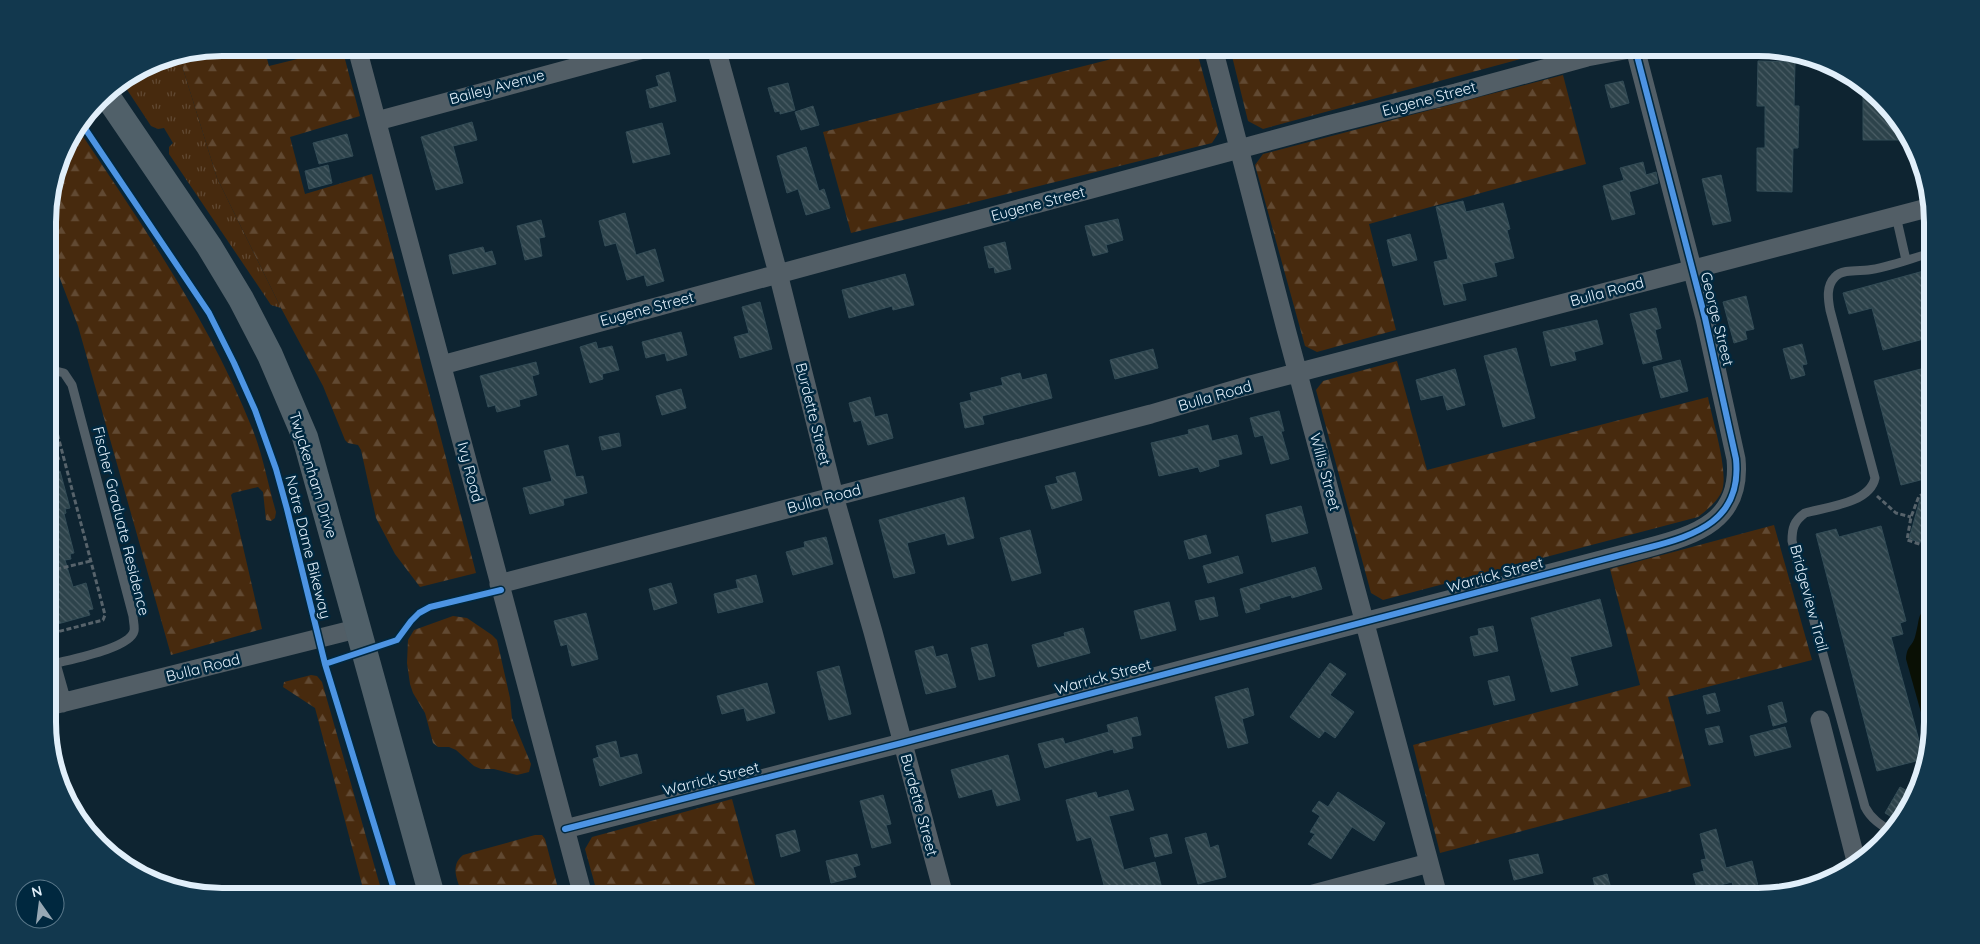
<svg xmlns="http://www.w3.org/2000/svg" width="1980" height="944" viewBox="0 0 1980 944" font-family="Quicksand,sans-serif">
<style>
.grass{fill:url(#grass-tufts)}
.forest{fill:url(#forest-firs)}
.water{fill:#0a1005}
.building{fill:url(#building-back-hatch);stroke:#334c56}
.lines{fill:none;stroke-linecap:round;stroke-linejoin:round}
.path{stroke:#57636b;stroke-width:3;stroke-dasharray:5 2.5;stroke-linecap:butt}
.lane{stroke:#525e66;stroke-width:9}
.street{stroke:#525e66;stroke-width:19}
.secondary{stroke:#506069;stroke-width:26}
.cycleway-casing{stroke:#00283f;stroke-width:9}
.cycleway{stroke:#4d94e3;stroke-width:6}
.labels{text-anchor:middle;stroke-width:5;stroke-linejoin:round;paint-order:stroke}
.street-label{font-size:15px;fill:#e1effa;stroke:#00283f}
.rim{fill:none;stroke:#e1effa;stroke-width:6}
</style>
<defs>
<pattern id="grass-tufts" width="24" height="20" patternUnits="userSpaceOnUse" patternTransform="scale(1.25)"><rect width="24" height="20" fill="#472a0e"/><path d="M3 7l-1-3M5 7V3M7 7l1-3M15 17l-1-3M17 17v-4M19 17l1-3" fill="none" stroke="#614932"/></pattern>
<pattern id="forest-firs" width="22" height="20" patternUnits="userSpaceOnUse" patternTransform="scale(1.25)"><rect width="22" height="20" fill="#472a0e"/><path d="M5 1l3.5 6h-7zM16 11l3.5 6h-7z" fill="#614932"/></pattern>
<pattern id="building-back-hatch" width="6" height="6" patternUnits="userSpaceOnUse" patternTransform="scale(1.25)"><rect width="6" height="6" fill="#2d434b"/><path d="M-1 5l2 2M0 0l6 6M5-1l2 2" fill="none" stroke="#4b5e66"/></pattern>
</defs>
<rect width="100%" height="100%" fill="#0e2431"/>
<!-- grass -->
<path class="grass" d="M179 56 217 178 281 308 271 305 169 154V147L173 143 164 128 158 129 151 126 122 82 156 61Z"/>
<!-- forest -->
<path class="forest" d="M223 48H264L269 66 342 48 360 116 290 137 305 194 372 174 476 573 420 587 395 554 376 518 361 450 358 445 348 443 345 440 323 386 281 308 217 178 179 56Z
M1155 48H1196L1219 132 1212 143 851 233 823 132Z
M1230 48H1561L1263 129 1248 121Z
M1563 75 1586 164 1369 224 1396 330 1317 352 1305 346 1255 165 1263 154Z
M78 129C142 225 209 320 252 428 263 455 268 485 276 512L275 518 271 521 266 520 263 492 258 487 233 493 231 495 262 629 171 655 78 326 48 247V211L65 145Z
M1397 361 1427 470 1708 397C1712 419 1729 471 1722 491 1718 501 1707 510 1698 517L1383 600 1371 593 1316 390 1323 381Z
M1774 525 1812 660 1668 697 1691 786 1440 853 1413 745 1640 685 1610 569Z
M453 616 467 618 492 635 497 640 510 698 512 718 531 764 529 772 517 775 494 769H481L474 766 456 750 449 747H438L433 743 425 713 413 693 410 684 407 663 408 640 414 630Z
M311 675 317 676 322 682 383 896H365L315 708 283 687 284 682Z
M732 799 758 896H598L585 849 592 837Z
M535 835H542L545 839 560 896H463C458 882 449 866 463 855Z"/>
<!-- water -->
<path class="water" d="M1932 601V722L1929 741 1906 659C1907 645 1912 647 1915 637 1921 617 1915 617 1932 601Z"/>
<!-- building -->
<path class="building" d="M1758 61 1795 62 1794 106H1799L1798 148H1793L1792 192 1757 191V148H1765V106H1757Z
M669 72 676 101 650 108 646 90 659 86 656 76Z
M1623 81 1629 103 1611 108 1605 85Z
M788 83 795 110 780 114V111L775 112 768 88Z
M1863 90 1896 116 1899 122V140H1863Z
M813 106 819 125 801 130 795 112Z
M472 122 477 140 453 146 463 183 436 190 421 137Z
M662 123 670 154 633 163 626 132Z
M347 134 353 156 319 164 313 143Z
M806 147 819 191 824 189 830 208 806 215 798 189 787 193 777 156Z
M1643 162 1646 175 1656 172 1658 183 1629 192 1635 214 1612 220 1603 186 1624 180 1620 168Z
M328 165 332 183 309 189 305 171Z
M1721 175 1731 221 1713 225 1702 179Z
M1463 201 1466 212 1503 203 1510 229 1507 230 1514 258 1494 263 1497 276 1462 284 1466 300 1444 305 1434 262 1448 259 1436 207Z
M625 213 636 255 655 249 664 281 647 286 644 275 627 280 616 243 605 246 599 221Z
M1118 219 1123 240 1106 245 1108 252 1093 256 1085 226Z
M541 220 545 237 539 238 542 256 525 260 517 226Z
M1410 234 1417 260 1393 266 1387 240Z
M1005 242 1011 269 995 273 994 267 989 268 984 247Z
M483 247 485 253 492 251 496 264 453 274 449 255Z
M1931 269V337L1883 350 1872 308 1849 314 1843 293Z
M905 274 914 305 893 310 892 306 849 318 842 290Z
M1746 296 1754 329 1745 331 1747 339 1734 343 1723 302Z
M760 302 772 349 740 358 734 337 749 333 742 307Z
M1656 308 1661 328 1655 330 1662 359 1643 364 1630 314Z
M1597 320 1603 344 1574 352 1576 360 1551 366 1543 332Z
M681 332 687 355 667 361 665 353 646 358 642 342Z
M596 342 598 349 612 346 619 370 602 374 603 379 590 383 580 347Z
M1802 344 1807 364 1802 365 1805 375 1791 379 1783 349Z
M1516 348 1535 418 1503 427 1484 356Z
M1153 349 1158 368 1115 379 1110 360Z
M1680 360 1688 391 1661 398 1653 367Z
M536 362 539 374 532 376 537 395 519 400 520 406 497 412 495 405 488 407 480 376Z
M1455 369 1465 405 1447 410 1443 395 1421 400 1416 380Z
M1921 369 1932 412V477L1901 485 1874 381Z
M1020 373 1022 380 1046 374 1052 398 982 416 984 424 965 428 960 403 972 400 970 393 1003 385 1001 378Z
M681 389 686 408 662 415 656 396Z
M870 397 875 417 887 414 893 438 868 445 861 420 854 422 849 403Z
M1279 411 1284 431H1281L1289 459 1271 464 1263 435 1255 437 1250 418Z
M1208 425 1212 441 1237 435 1242 454 1218 460 1219 466 1200 472 1198 467 1159 476 1151 443 1189 434 1188 430Z
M619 433 621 446 602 450 599 437Z
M568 445 576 477 583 476 587 493 563 499 564 505 530 514 523 488 552 481 544 451Z
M60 471 70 508 65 509 66 513 64 514 74 553 70 554 71 559 65 560 73 587 86 583 93 609 88 610 90 615 54 625 53 620 49 621V593L54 592 49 571 48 475Z
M1075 472 1082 500 1052 509 1045 486 1058 483 1056 477Z
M1921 496 1932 499V545L1909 539Z
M964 497 974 538 948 545 945 533 907 543 915 573 894 578 879 520Z
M1301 506 1308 533 1272 542 1266 515Z
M1881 526 1906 621 1900 623 1903 634 1891 637 1924 759 1877 771 1816 534 1836 529 1839 537Z
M1030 530 1041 573 1012 581 1000 538Z
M1206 535 1211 553 1189 559 1184 541Z
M826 537 833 564 793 575 786 552 805 547 804 542Z
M1238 556 1243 573 1208 583 1203 566Z
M1315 567 1322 589 1292 598 1291 595 1259 604 1260 609 1246 613 1240 589Z
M756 575 763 602 718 613 714 594 738 588 736 580Z
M671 583 677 603 654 610 649 589Z
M1214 597 1218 616 1200 620 1195 601Z
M1600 599 1612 646 1570 657 1578 685 1551 692 1531 618Z
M1169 602 1176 630 1141 639 1134 611Z
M586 613 598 659 572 666 567 644 561 646 554 621Z
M1493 626 1498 651 1474 656 1470 637 1479 635 1478 629Z
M1083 628 1090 653 1038 667 1032 645 1065 636 1064 633Z
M987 644 995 676 979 680 971 648Z
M933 646 936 657 947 654 956 687 926 694 915 651Z
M1330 663 1346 674 1330 695 1354 712 1335 738 1325 731 1319 738 1290 717Z
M839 666 851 714 829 720 817 672Z
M1509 676 1515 700 1494 705 1488 681Z
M767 683 775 713 747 721 744 708 722 714 717 696Z
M1248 688 1254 715 1242 719 1248 743 1228 748 1215 697Z
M1715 693 1720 711 1707 714 1703 696Z
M1782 702 1787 722 1773 726 1768 706Z
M1137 717 1141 735 1131 737 1133 748 1114 753 1113 749 1045 768 1038 744 1063 738 1065 744 1109 732 1107 725Z
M1719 726 1723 742 1709 745 1705 729Z
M1785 727 1791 747 1755 756 1750 736Z
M616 741 620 758 637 754 642 773 600 786 593 759 599 757 596 746Z
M1008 755 1020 800 997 806 992 789 959 798 951 770Z
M1900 787 1915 795 1900 822 1885 813Z
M1128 790 1134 810 1109 816 1124 870 1155 862 1164 896H1107L1091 837 1077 841 1066 800 1096 792 1098 798Z
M1338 792 1385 823 1374 841 1352 827 1331 859 1308 844 1315 834 1310 832 1320 816 1312 811 1319 801 1328 807Z
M883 795 891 824 886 825 891 843 872 848 860 801Z
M1716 829 1726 868 1752 861 1759 890 1736 896 1732 882 1698 891 1693 874 1704 871 1701 860 1706 859 1700 834Z
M795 830 800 851 781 857 776 835Z
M1206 833 1210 848 1218 845 1226 877 1198 884 1185 838Z
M1167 834 1172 853 1155 857 1150 838Z
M857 854 860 865 853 867 856 877 831 883 826 861Z
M1538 854 1543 873 1514 880 1509 860Z
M1607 874 1613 896H1597L1593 878Z"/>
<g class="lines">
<!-- path -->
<path class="path" d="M48 398 105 615 103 620 49 634
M48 462 63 457
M1877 496 1896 513 1911 517
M1932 498 1921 495 1919 496 1911 517 1907 540 1932 548
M49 571 91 561"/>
<!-- lane -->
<path class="lane" d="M1896 216 1906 260
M48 369 64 373 72 385 133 616C133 620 135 627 134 631 130 649 66 660 49 665
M1892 832C1881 825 1871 819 1865 807L1792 541C1792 528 1794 521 1805 513 1827 507 1870 503 1875 478L1830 310C1828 299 1826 286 1835 277 1842 269 1858 271 1868 270 1887 268 1912 258 1931 253"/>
<!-- street -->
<path class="street" d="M357 48 583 896
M716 48 778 273 834 496 873 632 944 896
M1213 48 1286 329 1438 896
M377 121 647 48
M442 365 1328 125 1456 93 1587 57 1635 48
M499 584 1151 414 1243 387 1931 207
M51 664 62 703
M49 706 356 629
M1820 720 1857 865
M565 829 902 743 1647 548C1697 535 1742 520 1736 459L1705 318 1635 48
M1306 896 1429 863"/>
<!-- secondary -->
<path class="secondary" d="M105 93 209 246 241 299 270 355 305 437 432 896"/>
<defs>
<path id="cycleway" d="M82 124 209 313 234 363 255 410 276 469 287 509 325 664 396 896
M325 664 397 640 411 621 419 613 430 607 501 590
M565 829 902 743 1647 548C1697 535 1742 520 1736 459L1705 318 1635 48"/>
</defs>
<!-- cycleway casing -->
<use href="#cycleway" class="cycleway-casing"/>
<!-- cycleway -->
<use href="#cycleway" class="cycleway"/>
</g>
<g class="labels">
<!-- street labels -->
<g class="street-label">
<text transform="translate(497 87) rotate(-15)" y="5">Bailey Avenue</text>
<text transform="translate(1429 99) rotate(-15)" y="5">Eugene Street</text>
<text transform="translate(1038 204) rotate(-15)" y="5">Eugene Street</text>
<text transform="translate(1607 292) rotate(-15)" y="5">Bulla Road</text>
<text transform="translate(647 309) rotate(-15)" y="5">Eugene Street</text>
<text transform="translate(1717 319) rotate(76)" y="5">George Street</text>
<text transform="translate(1215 396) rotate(-16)" y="5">Bulla Road</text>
<text transform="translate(813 414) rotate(76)" y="5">Burdette Street</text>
<text transform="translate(470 472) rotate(75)" y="5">Ivy Road</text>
<text transform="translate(1325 472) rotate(75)" y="5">Willis Street</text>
<text transform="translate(313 475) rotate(73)" y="5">Twyckenham Drive</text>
<text transform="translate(824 499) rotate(-15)" y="5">Bulla Road</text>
<text transform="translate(121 521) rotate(76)" y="5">Fischer Graduate Residence</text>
<text transform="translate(308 547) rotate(76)" y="5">Notre Dame Bikeway</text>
<text transform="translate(1495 575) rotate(-15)" y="5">Warrick Street</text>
<text transform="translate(1809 598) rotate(75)" y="5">Bridgeview Trail</text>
<text transform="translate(203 668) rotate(-14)" y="5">Bulla Road</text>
<text transform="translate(1103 677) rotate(-15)" y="5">Warrick Street</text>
<text transform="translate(711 779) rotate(-14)" y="5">Warrick Street</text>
<text transform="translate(919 805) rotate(75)" y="5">Burdette Street</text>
</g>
</g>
<!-- crop -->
<path d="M0 0H1980V944H0ZM222 56H1758A166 166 0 0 1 1924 222V722A166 166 0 0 1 1758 888H222A166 166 0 0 1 56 722V222A166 166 0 0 1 222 56Z" fill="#12384e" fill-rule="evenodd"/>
<path class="rim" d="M222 56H1758A166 166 0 0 1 1924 222V722A166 166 0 0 1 1758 888H222A166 166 0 0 1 56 722V222A166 166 0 0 1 222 56Z"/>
<!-- north arrow -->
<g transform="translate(40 904) rotate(346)"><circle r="24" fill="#00283f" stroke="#5a788a"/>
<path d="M0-4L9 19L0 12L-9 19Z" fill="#97a8b4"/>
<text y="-8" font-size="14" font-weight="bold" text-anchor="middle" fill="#e1effa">N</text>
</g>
</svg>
